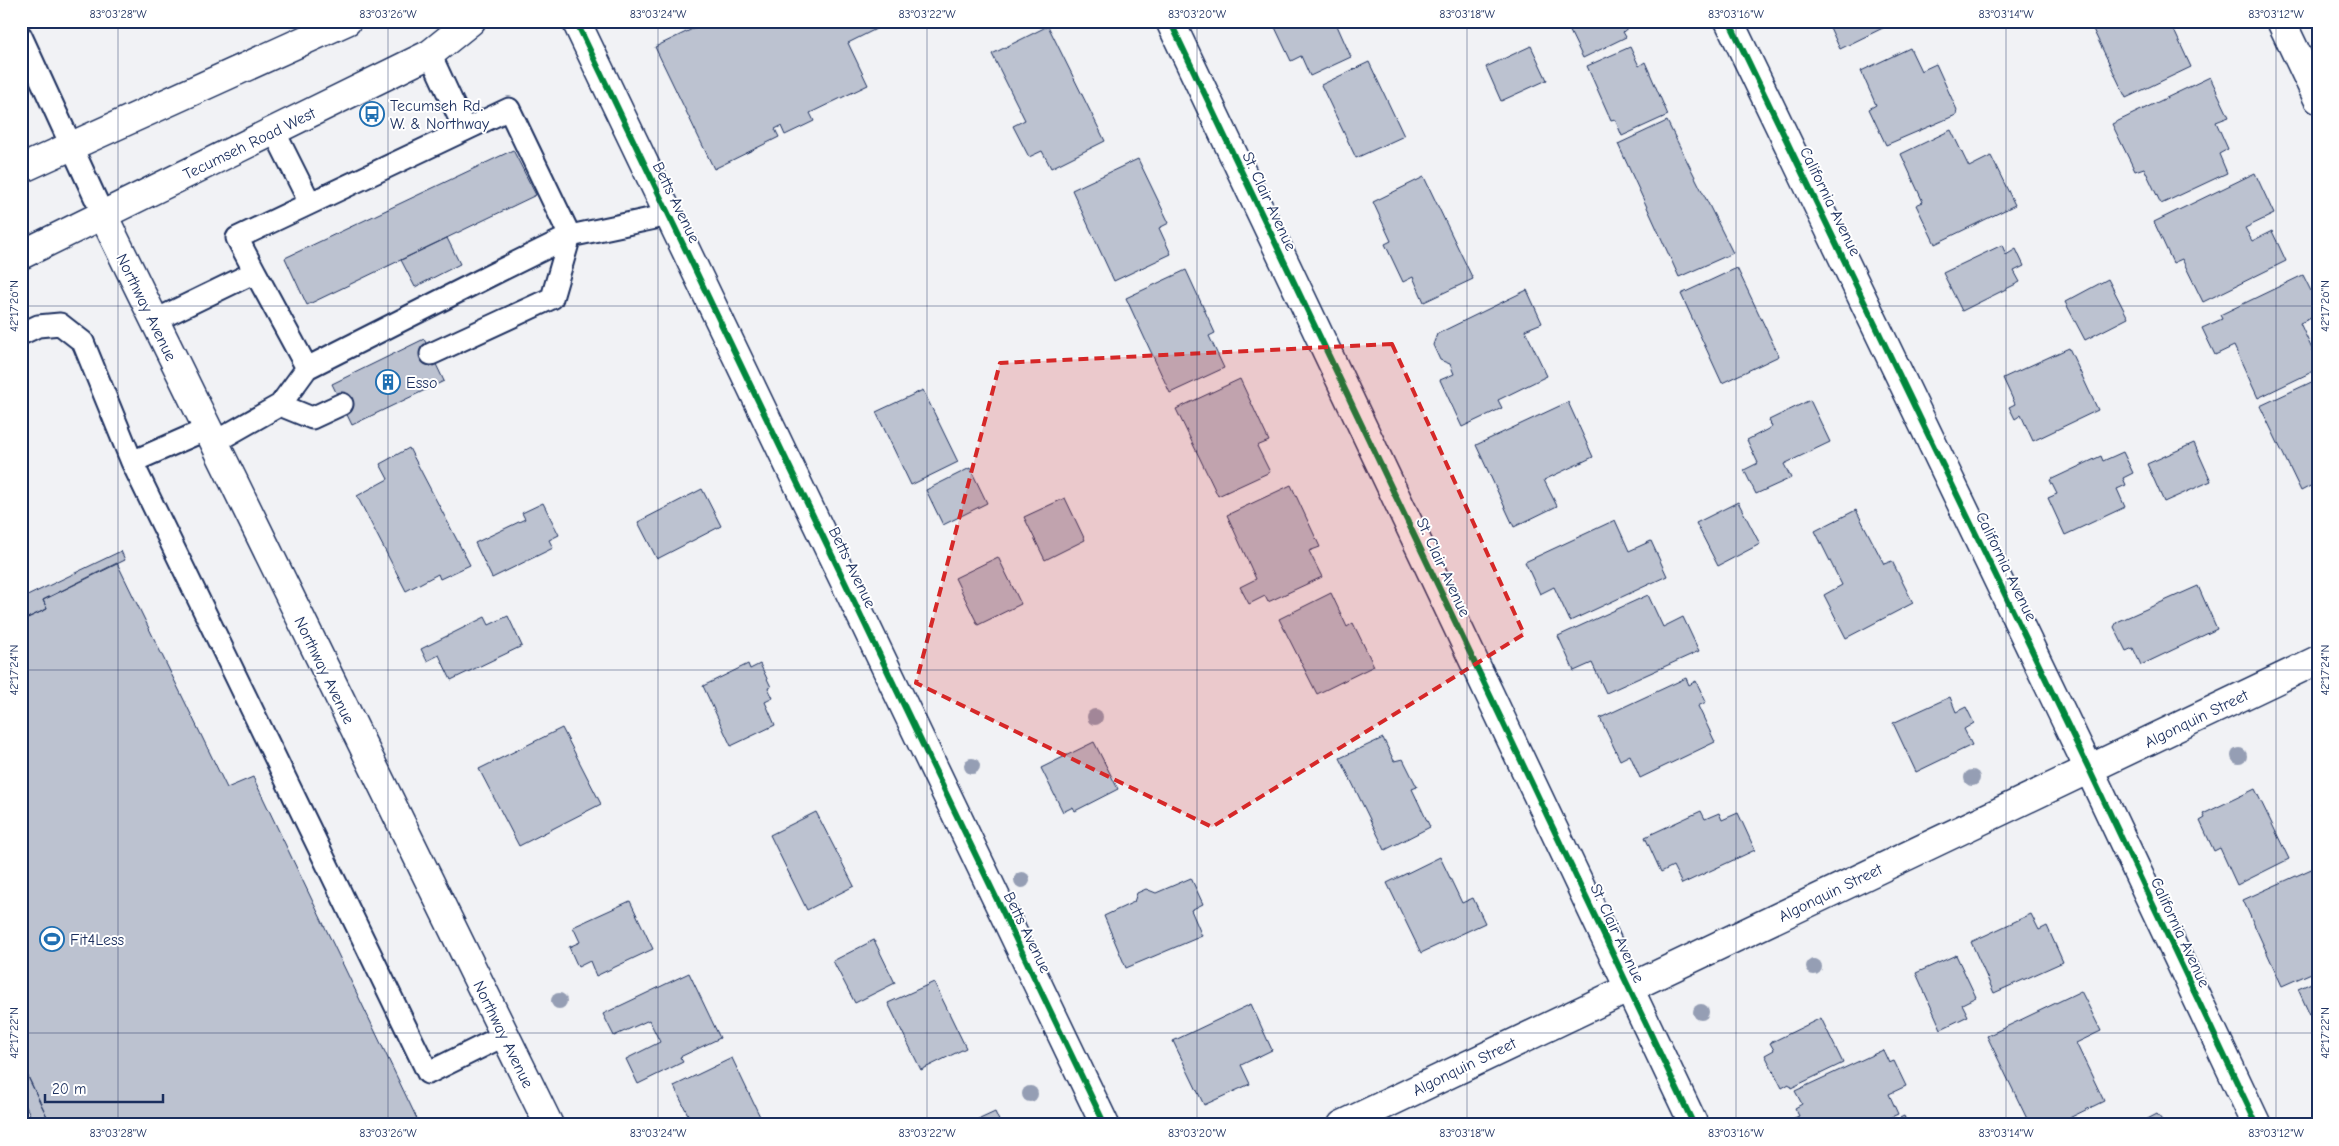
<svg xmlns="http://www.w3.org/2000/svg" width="2339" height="1146" viewBox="0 0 2339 1146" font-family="'Comic Neue',sans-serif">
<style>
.building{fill:#bcc2d0;stroke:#1b2f5e}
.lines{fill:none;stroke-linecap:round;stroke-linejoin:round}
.lane-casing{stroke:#1b2f5e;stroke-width:25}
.street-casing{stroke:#1b2f5e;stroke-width:31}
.secondary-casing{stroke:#1b2f5e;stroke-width:31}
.lane{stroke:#fff;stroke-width:21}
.street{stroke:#fff;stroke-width:28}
.secondary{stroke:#fff;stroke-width:28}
.cycleway-casing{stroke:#fff;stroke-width:9}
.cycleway{stroke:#00873e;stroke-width:6}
.tree{fill:#959eb4}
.marked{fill:#d62828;fill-opacity:0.2;stroke:#d62828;stroke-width:4;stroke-dasharray:10 6;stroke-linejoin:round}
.ticks{fill:none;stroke:#1b2f5e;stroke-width:1;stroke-opacity:0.45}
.labels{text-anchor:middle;stroke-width:4;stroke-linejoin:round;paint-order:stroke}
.poi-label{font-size:16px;fill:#1b2f5e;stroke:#fff;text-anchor:start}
.street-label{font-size:16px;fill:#1b2f5e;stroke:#fff}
.neatline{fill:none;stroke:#1b2f5e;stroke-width:2}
.ticks-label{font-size:12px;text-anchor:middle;fill:#1b2f5e}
</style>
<rect width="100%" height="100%" fill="#f1f2f5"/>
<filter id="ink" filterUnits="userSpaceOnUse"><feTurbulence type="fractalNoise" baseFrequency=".02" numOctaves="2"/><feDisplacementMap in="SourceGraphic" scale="10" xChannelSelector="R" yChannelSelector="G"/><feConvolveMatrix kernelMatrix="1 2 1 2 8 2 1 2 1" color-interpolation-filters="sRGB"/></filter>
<g filter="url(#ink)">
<!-- building -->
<path class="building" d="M709 21H892L848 43 868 85 810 113 814 121 785 135 781 126 775 129 779 137 714 169 655 47Z
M1272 21H1335L1351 57 1310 76 1301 56 1291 61Z
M1565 21H1629L1631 25 1623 32 1626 37 1583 58Z
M1827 21H1897L1840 49Z
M2089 21H2178L2172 26 2191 67 2126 98Z
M1048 26 1105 141 1051 168 1042 151 1029 157 1013 126 1025 120 992 54Z
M1531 46 1547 80 1501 101 1486 67Z
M1630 47 1639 66 1645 62 1668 115 1622 136 1615 119 1611 120 1587 66Z
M1910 48 1921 71 1936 64 1957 110 1956 115 1886 145 1869 109 1876 105 1861 71Z
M1369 62 1404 136 1356 158 1321 85Z
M2210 77 2229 117 2216 122 2228 149 2219 154 2227 173 2161 204 2144 168 2135 171 2112 124Z
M1667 121 1733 253 1679 277 1618 144Z
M1951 130 1969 167 1991 156 2015 205 1935 244 1916 205 1923 202 1901 154Z
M513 150 536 195 307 305 285 258Z
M1138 159 1169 223 1159 228 1171 254 1114 281 1072 190Z
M2255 173 2274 214 2245 228 2252 241 2272 231 2286 261 2203 302 2182 259 2173 263 2154 222Z
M1424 177 1473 279 1424 302 1413 277 1403 282 1385 244 1391 241 1373 202Z
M447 238 460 264 415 287 401 260Z
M2002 245 2006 255 2016 249 2024 266 2014 271 2020 282 1962 311 1943 273Z
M1737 268 1779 356 1722 383 1681 294Z
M1186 270 1215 333 1209 336 1224 368 1170 393 1126 298Z
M2303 275 2318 305V315L2300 323 2318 362V369L2258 398 2234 346 2215 355 2202 328 2222 319 2220 315Z
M2108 279 2128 318 2085 340 2065 302Z
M1527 290 1542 323 1525 330 1547 376 1498 400 1502 408 1462 427 1440 380 1454 374 1450 364 1440 360 1433 345 1437 334Z
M424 339 444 381 352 425 332 384Z
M2069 348 2098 410 2033 441 2021 415 2015 419 2009 407 2015 404 2003 378Z
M1240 379 1269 441 1257 446 1270 472 1218 496 1176 409Z
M2318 379V482L2301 491 2260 406Z
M923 390 958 462 911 485 876 412Z
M1810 400 1830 442 1784 464 1791 478 1756 494 1744 470 1758 463 1747 440 1772 427 1769 420Z
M1568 402 1593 457 1544 480 1557 506 1514 527 1476 445Z
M2194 443 2211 481 2164 502 2147 464Z
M409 448 470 565 440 579 438 574 406 591 357 496 388 479 380 464Z
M2123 452 2133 473 2123 478 2126 485 2117 489 2125 507 2065 535 2048 498 2057 494 2050 480 2101 456 2103 461Z
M970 468 987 503 943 525 926 490Z
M1291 485 1320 547 1309 551 1322 577 1268 602 1265 596 1249 604 1240 587 1256 579 1227 515Z
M702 489 721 526 657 559 638 522Z
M1065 498 1085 540 1045 560 1024 517Z
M1738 502 1760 544 1718 566 1696 523Z
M543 503 559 535 549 540 553 548 492 578 475 543 525 519 522 513Z
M1856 510 1884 564 1892 561 1913 603 1846 638 1824 595 1842 585 1815 531Z
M1615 520 1629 551 1651 541 1667 576 1570 621 1554 587 1540 594 1525 562Z
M121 551 125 560 43 600 47 609 21 621V599Z
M998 557 1021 604 978 625 955 578Z
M117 563 227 788 253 777 420 1125H51L21 1062V621L47 609 43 600Z
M2198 586 2217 629 2141 665 2133 648 2126 651 2114 627 2117 622Z
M1331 593 1347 627 1353 623 1374 666 1317 694 1279 619Z
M1648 595 1663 627 1683 617 1699 651 1606 693 1592 663 1574 671 1558 636Z
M508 616 522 646 451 680 439 655 427 661 421 649 485 617 489 625Z
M748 664 750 669 760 664 771 687 768 688 773 698 765 702 775 725 731 746 703 686Z
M1686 678 1689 685 1696 681 1706 702 1698 706 1715 742 1640 778 1630 755 1620 760 1600 718Z
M1950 697 1956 712 1966 707 1974 723 1964 729 1972 745 1916 772 1893 723Z
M562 728 601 804 519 846 479 769Z
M1383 738 1394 761 1403 759 1417 787 1412 789 1430 827 1385 850 1340 758Z
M1094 742 1118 789 1075 811 1073 807 1063 812 1041 768Z
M2255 789 2289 859 2237 885 2220 848 2214 851 2200 821 2205 818 2203 814Z
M2318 801V817L2311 804Z
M1701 811 1705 819 1719 813 1722 820 1738 813 1755 850 1682 884 1673 866 1661 872 1645 837Z
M816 812 854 886 807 910 770 835Z
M1440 857 1462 903 1473 898 1485 923 1421 953 1387 883Z
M2318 866V970L2282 986 2243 900Z
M1191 878 1203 904 1191 910 1202 936 1126 968 1104 916 1134 902 1137 893 1146 889 1156 893Z
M630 901 653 949 596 976 590 961 578 967 569 947 580 942 573 927Z
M2031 914 2039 930 2047 926 2063 962 1994 993 1971 942Z
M874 940 895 983 855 1003 833 961Z
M1956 955 1976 997 1962 1004 1968 1016 1941 1029 1916 973Z
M689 973 720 1038 680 1057 683 1062 638 1084 626 1059 660 1042 649 1020 614 1036 603 1014Z
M2318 980V1033L2298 989Z
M934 982 966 1048 921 1070 888 1003Z
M2081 991 2101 1031 2076 1043 2104 1101 2055 1125H2030L1987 1036Z
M1251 1004 1272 1050 1241 1065 1250 1084 1204 1105 1173 1041Z
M1821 1018 1843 1063 1791 1088 1789 1084 1782 1088 1765 1055 1774 1050 1770 1043Z
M1883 1050 1889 1063 1894 1061 1906 1086 1889 1094 1898 1114 1874 1125H1795L1792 1119 1799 1116 1795 1108 1802 1104 1795 1091Z
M732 1058 764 1125H693L674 1086Z
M21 1062 51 1125H35L21 1096Z
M995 1112 1001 1125H967Z
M2157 1114 2166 1125H2136Z
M1904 1116 1908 1125H1885Z"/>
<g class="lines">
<defs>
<path id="lane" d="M21 36 103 215
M430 54 465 130
M274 131 310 203
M255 272 307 368
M154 321 255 272 237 238 509 109 570 236 552 298 431 354
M21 334 38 326 60 324 83 342 132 462
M280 405 312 418 342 404
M207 429 132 462 428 1073 505 1035
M213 443 280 405 307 368 493 274 570 236 669 215"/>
<path id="street" d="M576 21 1105 1125
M1170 21 1694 1125
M1729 21 2089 769 2257 1125
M2281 21 2318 99
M103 215 549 1125
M1342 1125 2318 660"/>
<path id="secondary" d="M21 169 347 21
M21 255 430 54 471 21"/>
</defs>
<!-- lane casing -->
<use href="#lane" class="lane-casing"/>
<!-- street casing -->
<use href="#street" class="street-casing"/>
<!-- secondary casing -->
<use href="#secondary" class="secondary-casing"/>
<!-- lane -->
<use href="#lane" class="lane"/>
<!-- street -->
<use href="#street" class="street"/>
<!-- secondary -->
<use href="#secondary" class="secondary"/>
<defs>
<path id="cycleway" d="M576 21 1105 1125
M1170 21 1694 1125
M1729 21 2089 769 2257 1125"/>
</defs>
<!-- cycleway casing -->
<use href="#cycleway" class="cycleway-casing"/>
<!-- cycleway -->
<use href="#cycleway" class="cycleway"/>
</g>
<!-- trees -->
<g class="tree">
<circle cx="1095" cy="717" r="8"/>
<circle cx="2239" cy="756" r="8"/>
<circle cx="972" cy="766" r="8"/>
<circle cx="1972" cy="778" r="8"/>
<circle cx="1022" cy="880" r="8"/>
<circle cx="1814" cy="967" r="8"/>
<circle cx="559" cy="1001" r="8"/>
<circle cx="1701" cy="1012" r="8"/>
<circle cx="1030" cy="1094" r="8"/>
</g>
</g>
<!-- marked area -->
<path class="marked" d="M1392 344 1524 634 1212 827 916 683 1000 363Z"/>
<!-- ticks -->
<path class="ticks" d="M118 21V1125M388 21V1125M658 21V1125M927 21V1125M1197 21V1125M1467 21V1125M1736 21V1125M2006 21V1125M2276 21V1125M21 306H2318M21 670H2318M21 1033H2318"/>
<!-- icons -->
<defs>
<symbol id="bus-ring" viewBox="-11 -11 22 22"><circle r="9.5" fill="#fff" stroke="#1f6fb2" stroke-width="1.5"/><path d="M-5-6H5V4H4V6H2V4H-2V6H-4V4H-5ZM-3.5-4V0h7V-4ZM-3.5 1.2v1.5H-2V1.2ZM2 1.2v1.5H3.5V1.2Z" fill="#1f6fb2"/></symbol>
<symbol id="building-ring" viewBox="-11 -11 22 22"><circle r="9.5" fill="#fff" stroke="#1f6fb2" stroke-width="1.5"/><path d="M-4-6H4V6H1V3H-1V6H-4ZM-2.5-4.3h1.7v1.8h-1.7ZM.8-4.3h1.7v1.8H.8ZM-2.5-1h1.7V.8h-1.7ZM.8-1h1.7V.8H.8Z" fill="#1f6fb2"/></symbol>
<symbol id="stadium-ring" viewBox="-11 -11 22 22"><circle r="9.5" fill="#fff" stroke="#1f6fb2" stroke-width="1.5"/><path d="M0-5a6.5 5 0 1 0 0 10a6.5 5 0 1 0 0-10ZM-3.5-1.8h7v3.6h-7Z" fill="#1f6fb2"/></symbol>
</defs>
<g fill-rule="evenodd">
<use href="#bus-ring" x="358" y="100" width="28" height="28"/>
<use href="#building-ring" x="374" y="368" width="28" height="28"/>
<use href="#stadium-ring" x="38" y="925" width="28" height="28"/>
</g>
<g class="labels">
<!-- poi labels -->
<g class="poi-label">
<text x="390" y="111">Tecumseh Rd.<tspan x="390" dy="18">W. &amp; Northway</tspan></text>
<text x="406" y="388">Esso</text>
<text x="70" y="945">Fit4Less</text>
</g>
<!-- street labels -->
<g class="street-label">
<text transform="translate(249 143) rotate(-26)" y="6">Tecumseh Road West</text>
<text transform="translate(1270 201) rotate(65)" y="6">St. Clair Avenue</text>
<text transform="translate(1831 201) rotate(64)" y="6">California Avenue</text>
<text transform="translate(677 202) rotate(64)" y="6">Betts Avenue</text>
<text transform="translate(147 307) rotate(64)" y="6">Northway Avenue</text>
<text transform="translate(2007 566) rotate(64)" y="6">California Avenue</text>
<text transform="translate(853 567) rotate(64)" y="6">Betts Avenue</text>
<text transform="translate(1444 567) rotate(65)" y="6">St. Clair Avenue</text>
<text transform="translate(325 670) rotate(64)" y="6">Northway Avenue</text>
<text transform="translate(2196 718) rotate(-26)" y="6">Algonquin Street</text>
<text transform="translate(1830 892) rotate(-26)" y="6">Algonquin Street</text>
<text transform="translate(1028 932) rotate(64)" y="6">Betts Avenue</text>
<text transform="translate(2181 932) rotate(65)" y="6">California Avenue</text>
<text transform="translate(1618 933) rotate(65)" y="6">St. Clair Avenue</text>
<text transform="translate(504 1034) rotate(64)" y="6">Northway Avenue</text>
<text transform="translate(1464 1066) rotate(-26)" y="6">Algonquin Street</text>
</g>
</g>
<!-- margin -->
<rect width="2339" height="1146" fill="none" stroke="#fff" stroke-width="55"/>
<!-- scale -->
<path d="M45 1094v8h118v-8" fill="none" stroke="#1b2f5e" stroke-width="2.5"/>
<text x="52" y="1094" font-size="15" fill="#1b2f5e" stroke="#ffffff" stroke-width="4" paint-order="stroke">20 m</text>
<rect x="28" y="28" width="2284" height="1090" class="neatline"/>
<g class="ticks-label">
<text x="118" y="18">83°03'28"W</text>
<text x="388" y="18">83°03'26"W</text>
<text x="658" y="18">83°03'24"W</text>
<text x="927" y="18">83°03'22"W</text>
<text x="1197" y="18">83°03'20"W</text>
<text x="1467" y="18">83°03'18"W</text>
<text x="1736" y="18">83°03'16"W</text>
<text x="2006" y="18">83°03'14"W</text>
<text x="2276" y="18">83°03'12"W</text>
<text transform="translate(14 306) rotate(-90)" y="4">42°17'26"N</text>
<text transform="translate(2325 306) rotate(-90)" y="4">42°17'26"N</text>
<text transform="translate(14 670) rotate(-90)" y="4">42°17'24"N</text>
<text transform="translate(2325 670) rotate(-90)" y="4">42°17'24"N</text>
<text transform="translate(14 1033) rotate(-90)" y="4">42°17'22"N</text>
<text transform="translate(2325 1033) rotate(-90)" y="4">42°17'22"N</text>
<text x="118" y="1137">83°03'28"W</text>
<text x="388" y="1137">83°03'26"W</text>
<text x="658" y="1137">83°03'24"W</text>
<text x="927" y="1137">83°03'22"W</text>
<text x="1197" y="1137">83°03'20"W</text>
<text x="1467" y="1137">83°03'18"W</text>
<text x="1736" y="1137">83°03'16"W</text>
<text x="2006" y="1137">83°03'14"W</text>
<text x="2276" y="1137">83°03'12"W</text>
</g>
</svg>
